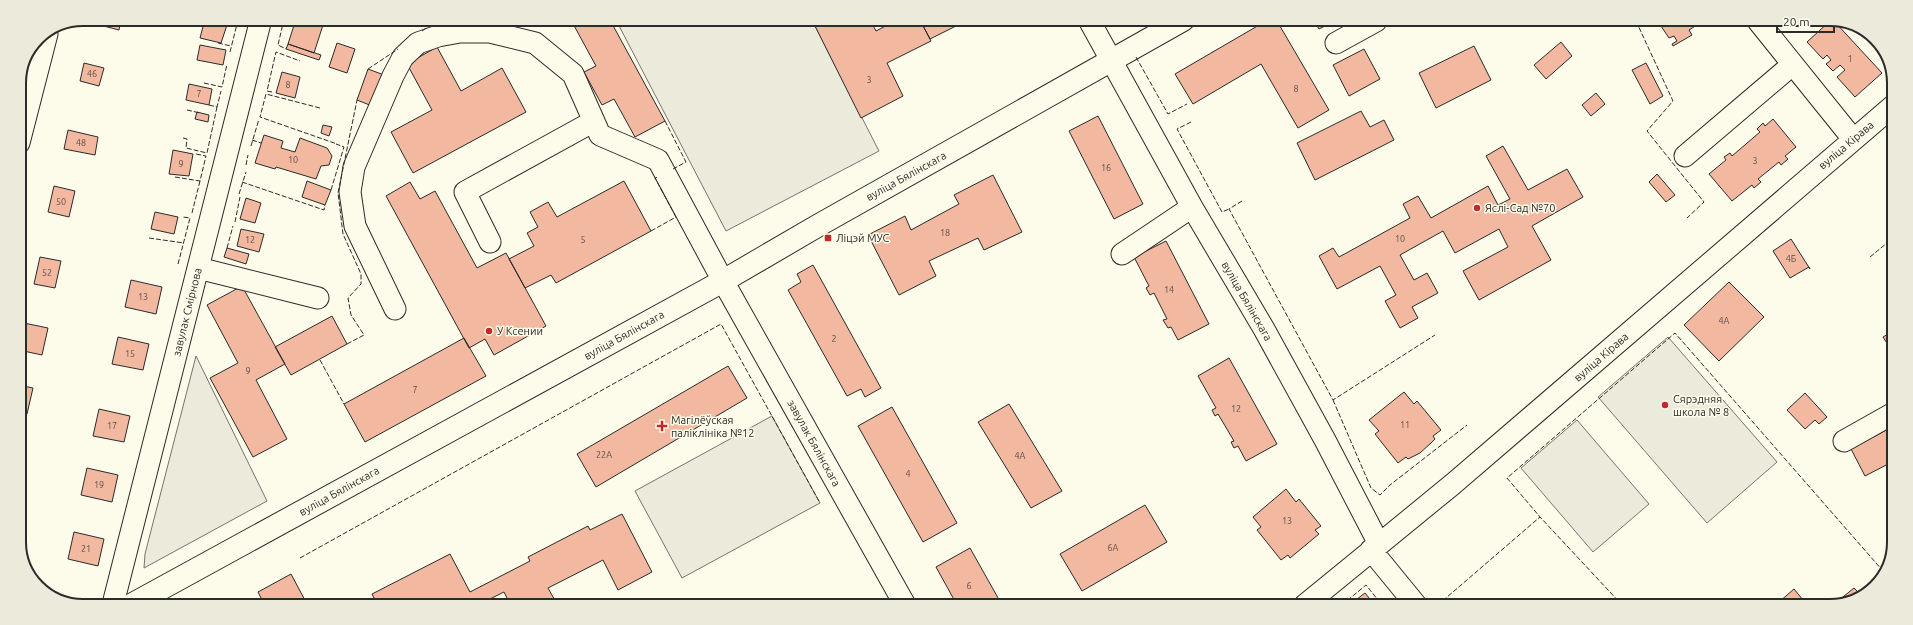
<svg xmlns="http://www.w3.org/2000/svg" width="1913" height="625" viewBox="0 0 1913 625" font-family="Ubuntu,sans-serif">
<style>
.green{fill:#ecebdb;stroke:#74746e}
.building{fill:#f2b8a0;stroke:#2b2b2b}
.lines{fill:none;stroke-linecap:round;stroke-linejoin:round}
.minor-casing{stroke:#2b2b2b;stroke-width:23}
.major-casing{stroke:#2b2b2b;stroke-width:24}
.minor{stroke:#fdfbea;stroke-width:21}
.major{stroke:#fdfbea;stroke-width:22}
.fence{stroke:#2b2b2b;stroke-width:1;stroke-dasharray:5 2;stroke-linecap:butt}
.poi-dot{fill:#c62828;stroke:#fdfbea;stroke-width:1.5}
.labels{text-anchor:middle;stroke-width:3;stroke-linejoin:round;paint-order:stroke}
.number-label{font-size:9px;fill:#5d4e48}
.street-label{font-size:11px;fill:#2b2b2b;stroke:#fdfbea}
.poi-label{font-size:11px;fill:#2b2b2b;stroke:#fdfbea;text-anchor:start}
.rim{fill:none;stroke:#2b2b2b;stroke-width:2}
</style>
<rect width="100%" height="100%" fill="#fdfbea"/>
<!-- green -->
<path class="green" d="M616 20H812L879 151 726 231Z
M1668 337 1777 462 1707 523 1598 397Z
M196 356 267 501 144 568 145 554Z
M772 416 820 503 682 578 635 491Z
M1577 420 1649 504 1593 552 1521 468Z"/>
<!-- building -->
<path class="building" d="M89 19H121L119 30 88 22Z
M205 19H229L221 43 200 38Z
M296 19H304L323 25 314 53 288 44Z
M571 20H610L665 121 635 137 614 99 602 105 584 72 596 66Z
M812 20H856L857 23 864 20H870L876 31 897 20H920L931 41 887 63 903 96 861 118Z
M920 20H968L930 39Z
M1266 21H1277L1329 110 1298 128 1261 64 1193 104 1175 74Z
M1314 21H1335L1319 29Z
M1663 21H1703L1689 30 1692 35 1673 46 1672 44 1677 41 1674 36 1669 38 1659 23Z
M1830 21H1834L1882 73 1855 97 1837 77 1845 70 1840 65 1833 71 1826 64 1831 60 1827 55 1823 59 1807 42Z
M1561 42 1572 56 1546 79 1534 65Z
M337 43 355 49 347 73 329 67Z
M288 44 321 55 319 60 286 49Z
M200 45 226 50 223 65 197 60Z
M1474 46 1491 80 1436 108 1419 73Z
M437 47 461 91 502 68 526 112 413 173 391 132 432 110 407 64Z
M1364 49 1380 79 1349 96 1333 65Z
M84 63 104 68 99 86 80 81Z
M1646 63 1663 96 1650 104 1632 70Z
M368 69 384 75 372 106 357 100Z
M282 72 300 77 295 98 276 93Z
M189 84 212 89 209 105 186 100Z
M1596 93 1605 104 1591 116 1582 105Z
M1361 111 1370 127 1384 120 1394 140 1315 180 1297 143Z
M197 112 209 115 208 122 195 119Z
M1098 116 1143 204 1114 219 1069 131Z
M1773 119 1796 147 1785 156 1788 159 1781 165 1779 162 1758 179 1761 182 1754 188 1752 185 1732 201 1709 174 1726 160 1724 157 1730 153 1732 156 1760 132 1757 129 1763 123 1765 126Z
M323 125 332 127 329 136 321 133Z
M68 130 98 137 95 155 64 149Z
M264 135 283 141 281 148 295 152 300 138 327 148 332 156 329 165 321 166 316 179 276 167 275 169 255 163Z
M1503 146 1528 190 1567 169 1583 197 1532 226 1551 260 1479 300 1463 271 1508 247 1499 229 1455 253 1443 231 1400 255 1414 280 1427 273 1438 293 1412 307 1418 318 1400 328 1385 301 1396 295 1380 266 1337 289 1319 256 1333 248 1339 257 1410 218 1403 204 1418 196 1431 218 1488 186 1498 205 1510 199 1486 156Z
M173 150 193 154 189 176 169 174Z
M1657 174 1675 195 1666 202 1649 182Z
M993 175 1022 232 984 250 978 238 929 261 936 276 899 295 868 235 905 216 911 230 959 204 954 195Z
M307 181 331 190 325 205 302 197Z
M624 181 651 231 556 283 551 275 525 288 509 259 534 246 527 233 538 227 530 212 548 202 557 217Z
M410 182 420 199 435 191 477 268 506 253 546 326 494 355 485 339 469 348 386 196Z
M54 186 75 191 69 217 48 212Z
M246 198 261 203 255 223 240 219Z
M155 212 178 217 174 234 151 229Z
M241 229 264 234 259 252 237 246Z
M1791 239 1810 269 1809 267 1790 278 1773 251Z
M1166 241 1209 324 1178 340 1171 327 1168 328 1163 320 1167 319 1154 293 1150 295 1146 288 1149 286 1134 257Z
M227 248 249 254 246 264 224 257Z
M40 257 61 261 55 288 34 284Z
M813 265 881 388 865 397 861 389 847 396 788 290 801 282 797 274Z
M131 280 162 287 156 314 125 307Z
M1729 282 1764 317 1719 361 1684 325Z
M242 286 285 364 256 380 287 439 253 457 210 378 238 363 207 305Z
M332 316 347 344 291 375 275 347Z
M19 322 48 328 42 355 19 350Z
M1893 331V353L1883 337Z
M118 337 149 344 143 370 112 364Z
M464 338 486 376 365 442 344 404Z
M1229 358 1277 444 1246 461 1238 446 1234 448 1231 442 1234 441 1218 414 1215 416 1212 410 1216 408 1198 376Z
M728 366 747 398 596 487 577 454Z
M19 385 33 388 27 414 19 413Z
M1404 392 1414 404 1417 401 1441 430 1433 436 1435 439 1431 443 1420 453 1408 459 1406 457 1398 463 1375 434 1379 431 1369 420Z
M1805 393 1827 417 1819 424 1815 420 1805 429 1787 410Z
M1009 404 1062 491 1031 508 978 422Z
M892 407 957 523 923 542 858 426Z
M99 409 130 416 124 442 93 436Z
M1892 427V462L1865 476 1851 449Z
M87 468 118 475 112 502 81 495Z
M1286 489 1296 502 1299 499 1321 526 1315 530 1319 534 1290 558 1288 555 1281 560 1257 530 1261 527 1253 517Z
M1145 505 1167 542 1082 591 1060 554Z
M622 514 652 572 618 590 603 560 548 588 557 604H510L504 592 480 604H377L372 594 450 554 470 592 530 561 528 557 588 526 590 530Z
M74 532 104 539 98 566 68 559Z
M970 548 1002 605H957L936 567Z
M291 574 307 604H264L258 592Z
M1854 588 1861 595 1833 605Z
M1794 589 1808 606H1782L1779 602Z
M1365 593 1375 605H1349Z"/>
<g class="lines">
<defs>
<path id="minor" d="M1089 20 1192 207 1264 329 1325 440 1379 544
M1758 21 1853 139
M1336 43 1376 21
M19 143 47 34
M1685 156 1792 65
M490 242 465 192 594 121
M1122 254 1192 207
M198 268 318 298
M395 309 355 226 350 192 354 167 393 76 403 57 418 43 438 36 460 32H490L535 43 573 74 600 135 658 160 723 281 905 605
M1844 441 1892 414
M1371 550 1416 605
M113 604 261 19
M1305 605 1453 484 1894 105"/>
<path id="major" d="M133 604 723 281 819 225 1183 20"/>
</defs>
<!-- minor casing -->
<use href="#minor" class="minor-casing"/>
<!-- major casing -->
<use href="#major" class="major-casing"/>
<!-- minor -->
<use href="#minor" class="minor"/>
<!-- major -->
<use href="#major" class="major"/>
<!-- fence -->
<path class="fence" d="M284 19 278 45 286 49
M1636 21 1673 101 1647 131 1704 202 1687 218
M422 31 439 19
M218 43 231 46
M230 52 237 24
M1136 57 1168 114 1187 104
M368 69 398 49
M204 83 222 87 227 64
M272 92 267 91 276 52 300 61
M209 105 217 107 221 91
M320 108 266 94 260 117 337 144
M187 110 200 113
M665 121 686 162 673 169
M1191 122 1177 129 1222 212 1229 209
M183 138 187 139 186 148 207 153 217 107
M252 140 261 143
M251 146 259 119
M246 165 248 155
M175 177 200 181 206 156 196 154
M242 182 324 210 325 205
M331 190 344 147 336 144
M239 194 246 172
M1242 201 1229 209 1333 400 1435 335
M192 213 200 181
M235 222 240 197
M651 231 676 217 655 178 658 177
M149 238 184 243
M227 248 233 226
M1870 257 1893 238
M178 264 190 218 183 217
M347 344 364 335 351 315 348 298 361 284V274L343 234 338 193 357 100
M320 360 344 404
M1333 400 1371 488 1380 495 1390 485 1467 425
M300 558 721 324 820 503
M1342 605 1366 585 1382 605
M1441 605 1439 604 1540 517
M1623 606 1540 517 1507 478 1675 333 1883 571"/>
</g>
<!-- markers -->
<g class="poi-dot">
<circle cx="1477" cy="208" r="4"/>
<rect x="824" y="234" width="8" height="8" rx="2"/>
<circle cx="489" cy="331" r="4"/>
<circle cx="1665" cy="405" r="4"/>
<path d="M660 420h4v4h4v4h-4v4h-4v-4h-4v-4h4z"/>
</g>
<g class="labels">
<!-- number labels -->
<g class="number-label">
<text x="1850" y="62">1</text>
<text x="92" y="77">46</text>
<text x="869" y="83">3</text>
<text x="288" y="88">8</text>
<text x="1296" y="92">8</text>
<text x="199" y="97">7</text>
<text x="81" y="146">48</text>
<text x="293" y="163">10</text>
<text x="1755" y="164">3</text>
<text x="181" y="167">9</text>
<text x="1106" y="171">16</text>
<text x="61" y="205">50</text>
<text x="945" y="236">18</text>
<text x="1400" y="242">10</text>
<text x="250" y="243">12</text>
<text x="583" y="243">5</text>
<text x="1791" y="262">4Б</text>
<text x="47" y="276">52</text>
<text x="1169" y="293">14</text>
<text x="143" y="300">13</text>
<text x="1724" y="324">4А</text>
<text x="834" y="342">2</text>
<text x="130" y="357">15</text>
<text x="248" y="374">9</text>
<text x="415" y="393">7</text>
<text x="1236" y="412">12</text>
<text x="1405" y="428">11</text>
<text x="112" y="429">17</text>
<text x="604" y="458">22А</text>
<text x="1020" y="459">4А</text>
<text x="908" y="477">4</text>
<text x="99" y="488">19</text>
<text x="1287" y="524">13</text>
<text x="1113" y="551">6А</text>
<text x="86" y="552">21</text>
<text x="969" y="589">6</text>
</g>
<!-- street labels -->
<g class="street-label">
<text transform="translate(1846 145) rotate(-40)" y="4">вуліца Кірава</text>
<text transform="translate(906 176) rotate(-29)" y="4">вуліца Бялінскага</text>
<text transform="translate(1247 301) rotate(60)" y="4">вуліца Бялінскага</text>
<text transform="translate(187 312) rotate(-76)" y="4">завулак Смірнова</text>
<text transform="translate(624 335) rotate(-29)" y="4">вуліца Бялінскага</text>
<text transform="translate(1601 357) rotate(-41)" y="4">вуліца Кірава</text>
<text transform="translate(814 443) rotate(61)" y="4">завулак Бялінскага</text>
<text transform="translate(339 491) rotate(-29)" y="4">вуліца Бялінскага</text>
</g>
<!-- poi labels -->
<g class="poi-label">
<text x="1485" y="212">Яслі-Сад №70</text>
<text x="836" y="242">Ліцэй МУС</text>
<text x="497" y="335">У Ксении</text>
<text x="1673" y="403">Сярэдняя<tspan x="1673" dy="13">школа № 8</tspan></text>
<text x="671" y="424">Магілёўская<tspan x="671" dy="13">паліклініка №12</tspan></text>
</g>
</g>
<!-- crop -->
<path d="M0 0H1913V625H0ZM83 26H1830A57 57 0 0 1 1887 83V542A57 57 0 0 1 1830 599H83A57 57 0 0 1 26 542V83A57 57 0 0 1 83 26Z" fill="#eceadb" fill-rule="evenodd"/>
<path class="rim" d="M83 26H1830A57 57 0 0 1 1887 83V542A57 57 0 0 1 1830 599H83A57 57 0 0 1 26 542V83A57 57 0 0 1 83 26Z"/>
<!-- scale -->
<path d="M1777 26v6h57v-6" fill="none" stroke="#2b2b2b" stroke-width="2"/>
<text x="1783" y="26" font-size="12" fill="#2b2b2b" stroke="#fdfbea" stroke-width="3" paint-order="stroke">20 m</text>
</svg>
